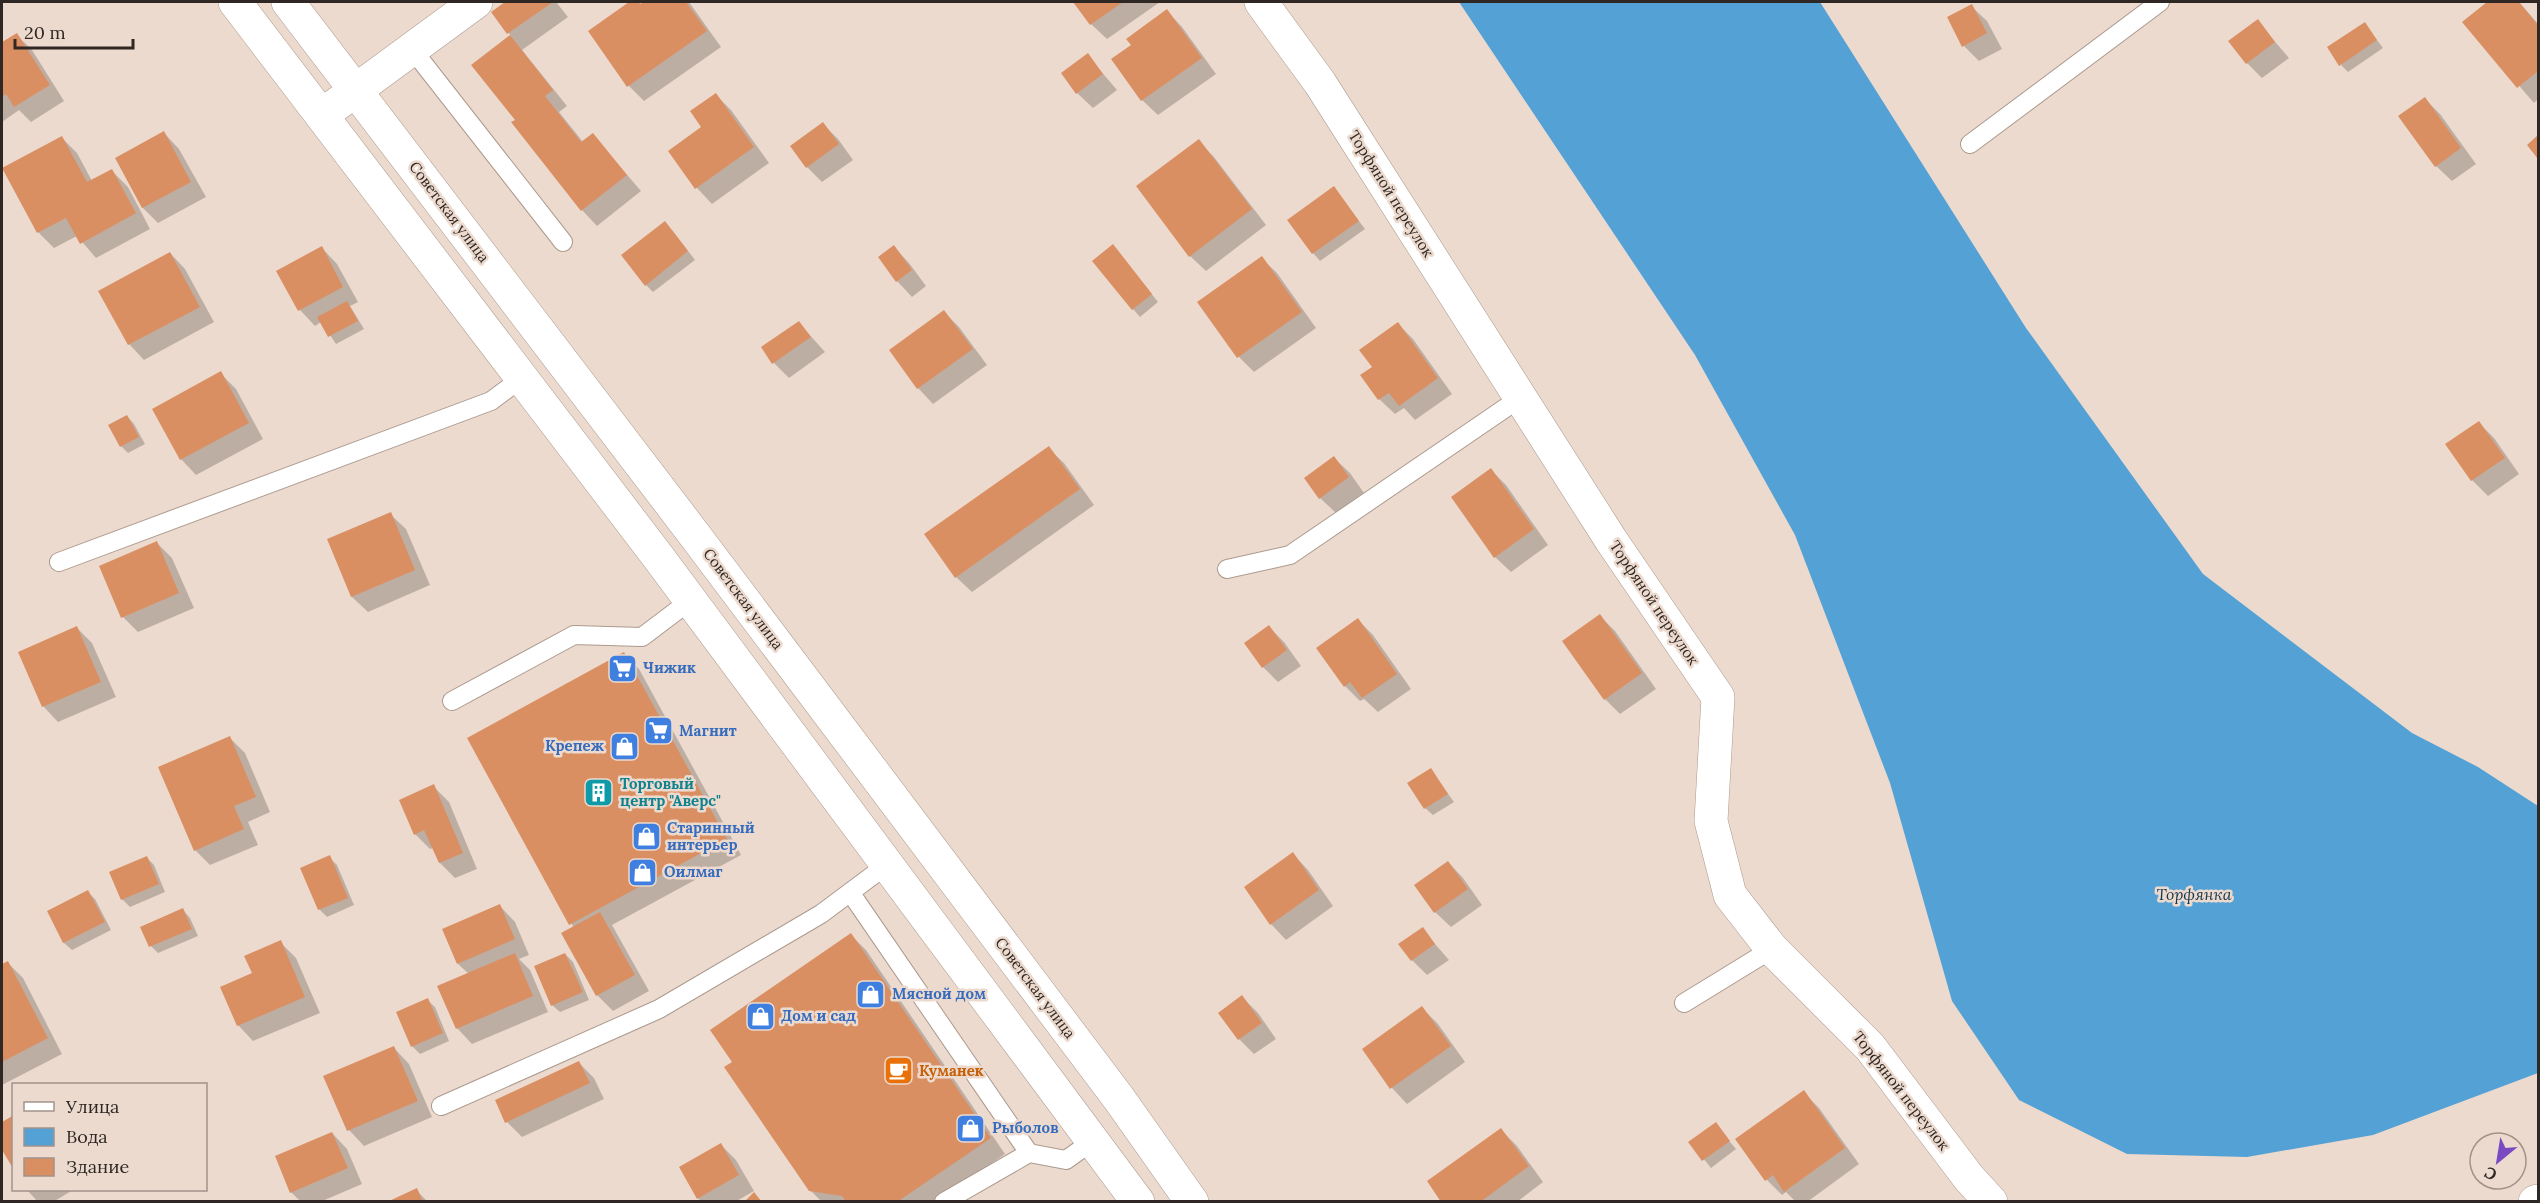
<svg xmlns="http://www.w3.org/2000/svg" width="2540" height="1203" viewBox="0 0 2540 1203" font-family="Lora,serif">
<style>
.water{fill:#54a1d5}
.shadow{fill:#0003}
.building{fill:#da8f62}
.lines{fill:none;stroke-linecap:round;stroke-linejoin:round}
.service-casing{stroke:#ac9a8e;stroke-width:20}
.minor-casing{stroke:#ac9a8e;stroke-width:34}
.primary-casing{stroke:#ac9a8e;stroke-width:34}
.service{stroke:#fff;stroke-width:18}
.minor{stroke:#fff;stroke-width:33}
.primary{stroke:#fff;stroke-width:33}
.labels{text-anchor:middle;stroke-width:5;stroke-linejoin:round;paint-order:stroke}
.street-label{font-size:15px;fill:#2e2723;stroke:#eddace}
.shop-label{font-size:15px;font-weight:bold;fill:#366cbe;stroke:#eddace;text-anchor:start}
.culture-label{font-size:15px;font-weight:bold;fill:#0d838f;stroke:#eddace;text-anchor:start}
.food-label{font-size:15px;font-weight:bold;fill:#c56008;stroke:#eddace;text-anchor:start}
.water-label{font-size:16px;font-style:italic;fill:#14364c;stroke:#eddace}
</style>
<rect width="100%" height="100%" fill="#eddace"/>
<!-- water -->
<path class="water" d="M1459 2H1820L2026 328 2203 574 2412 733 2478 767 2538 806V1073L2373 1135 2247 1157 2127 1154 2019 1100 1952 1001 1890 783 1795 535 1695 355Z"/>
<!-- shadow -->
<path class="shadow" d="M508 2H556L568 17 522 50 567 106 559 112 583 142 593 135 641 191 597 226 582 210 513 123 517 120 474 65 511 36 493 12Z
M632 2H638L642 5 647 2H689L721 47 644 101 629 86 590 31Z
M1075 2H1160L1107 39 1091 24Z
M2489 2H2519L2538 24V99L2534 103 2464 22Z
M1971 6 1987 21 2002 49 1979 61 1964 46Z
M1167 11 1182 27 1216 74 1158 115 1142 100 1133 45Z
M2257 21 2289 58 2262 78 2247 63Z
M2365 24 2383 48 2348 72 2341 65Z
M17 35 32 50 64 101 31 122 19 110 2 122V44Z
M1087 55 1117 90 1093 108 1077 93Z
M716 95 731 110 769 163 712 204 697 188 670 151 703 128Z
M2425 99 2440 114 2476 164 2452 181 2436 166Z
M823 124 838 139 853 160 822 182 807 167Z
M164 133 179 149 206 197 158 223 143 208 117 158Z
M61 137 77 153 92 181 112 171 128 187 150 229 96 258 77 236 54 248 39 233 4 168Z
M1198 141 1214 157 1266 225 1206 271 1190 256Z
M1334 188 1365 229 1320 261 1313 253Z
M672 230 695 260 653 292 646 285Z
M894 247 909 263 926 286 912 297 897 281 880 257Z
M322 248 337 264 358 302 350 306 364 329 336 344 321 322 315 326 300 310Z
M170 253 185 269 214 322 144 360 129 344Z
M1120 254 1158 302 1140 317 1133 309Z
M1261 258 1277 273 1316 328 1254 372 1239 357Z
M944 312 959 327 987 365 933 404 918 388 891 350Z
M799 323 825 352 789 378 774 363 763 348Z
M1398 324 1413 339 1452 394 1415 420 1404 408 1395 414 1379 399 1363 376 1374 368Z
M220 373 236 389 263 439 196 475 181 459Z
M127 416 134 424 145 444 128 453 121 446Z
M2479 423 2494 438 2519 474 2488 496 2472 480 2448 445Z
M1048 448 1064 463 1094 505 972 592 956 577Z
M1334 458 1350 473 1364 493 1336 513 1320 498Z
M1491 470 1506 485 1548 545 1511 572 1495 557Z
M390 514 406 529 430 585 368 612 352 597 328 540Z
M157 543 172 558 194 608 138 632 123 617Z
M1600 616 1615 631 1656 689 1620 714 1605 699Z
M1358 620 1373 635 1411 689 1378 712 1364 699 1360 701 1345 686Z
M1269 627 1284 642 1301 666 1278 682 1263 667Z
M77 628 92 643 116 697 58 722 43 706Z
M624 654 639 669 741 855 612 925 649 991 613 1011 597 995 574 928 469 738Z
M230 738 245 753 270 812 248 822 258 845 210 865 195 850Z
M1431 770 1454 802 1433 815 1425 808Z
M433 786 449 802 477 869 455 878 440 863 434 848 430 849 415 834Z
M1293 854 1308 870 1333 906 1286 940 1271 924 1246 888Z
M146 857 154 865 165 892 130 907 122 899Z
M329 857 337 865 354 905 327 917 319 909Z
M1448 862 1463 878 1482 905 1451 927 1435 912Z
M88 892 95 899 111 930 72 950 64 943 49 912Z
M500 906 515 922 529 955 519 959 530 970 548 1012 472 1044 457 1028 469 974 458 964Z
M183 910 190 918 198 936 158 953 151 946Z
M1422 929 1449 960 1427 975 1412 960Z
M851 935 866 950 1005 1154 935 1202H822L810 1190 734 1062Z
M280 942 296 958 320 1013 253 1041 238 1025 253 974Z
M565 954 573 962 589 1000 560 1012 552 1005Z
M8 963 23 978 62 1054 2 1085V966Z
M1242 997 1258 1013 1276 1039 1254 1054 1239 1039Z
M427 1000 435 1007 449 1041 420 1054 412 1046Z
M1422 1008 1438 1024 1465 1062 1407 1104 1392 1088 1364 1050Z
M394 1048 409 1064 432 1117 364 1146 349 1130 325 1077Z
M579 1063 594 1078 604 1099 522 1137 507 1122Z
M1803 1092 1819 1108 1859 1164 1807 1202H1796L1786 1192 1782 1195 1767 1180 1738 1139Z
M1715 1124 1736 1149 1711 1168 1690 1142Z
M1501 1130 1517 1146 1543 1182 1517 1202H1443Z
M332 1133 347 1149 362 1184 320 1202H301L291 1192Z
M721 1145 736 1160 754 1191 735 1202H701L698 1198Z
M27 1190H73L53 1202H38Z
M416 1190 428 1202H391Z"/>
<!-- building -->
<path class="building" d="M505 2H553L507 34 491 12Z
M629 2H638L640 4 644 2H686L707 31 627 87 588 31Z
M1073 2H1123L1090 25Z
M2487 2H2519L2538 25V71L2517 88 2462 22Z
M1972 4 1987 33 1962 47 1947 17Z
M1167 9 1202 58 1141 101 1111 59 1131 45 1126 39Z
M2258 19 2275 42 2246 64 2228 41Z
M2365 22 2377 40 2339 66 2327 47Z
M17 33 50 85 14 107 6 94 2 97V42Z
M510 35 553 90 545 96 581 142 593 133 627 175 581 211 511 122 515 120 471 65Z
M1088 53 1103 74 1076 94 1061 73Z
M716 93 754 147 695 189 668 151 701 127 690 111Z
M2425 97 2461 148 2435 167 2398 116Z
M823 122 839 144 806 168 790 146Z
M164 131 191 182 142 208 115 158Z
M2538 135V159L2527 145Z
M62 136 87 182 112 169 136 213 80 244 66 218 37 233 2 168Z
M1199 139 1252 209 1189 257 1136 186Z
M1334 186 1359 221 1312 254 1287 220Z
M665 221 688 251 645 286 621 255Z
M1113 244 1152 294 1132 310 1092 261Z
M894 245 912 270 896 282 878 257Z
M322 246 343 287 298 311 276 271Z
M170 252 200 307 128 345 98 291Z
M1262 256 1302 312 1237 358 1197 302Z
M347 301 358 321 328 337 317 317Z
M944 310 973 349 917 389 889 350Z
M799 321 811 337 772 364 761 347Z
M1398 322 1438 378 1399 406 1389 393 1378 400 1360 375 1372 367 1359 350Z
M221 371 249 423 180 460 152 409Z
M127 415 139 437 120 447 108 425Z
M2479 421 2505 458 2471 481 2445 444Z
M1049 446 1080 489 955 578 924 534Z
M1334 456 1349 477 1319 499 1304 478Z
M1491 468 1534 529 1494 558 1451 497Z
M391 512 415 570 351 597 327 539Z
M157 541 179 593 121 618 99 566Z
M1600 614 1642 673 1604 700 1562 641Z
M1358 618 1397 674 1362 698 1350 682 1344 687 1316 648Z
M1269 625 1287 650 1262 668 1244 643Z
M77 626 101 682 42 707 18 652Z
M624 652 727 839 569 925 467 738Z
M230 736 256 797 234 806 244 829 194 851 158 767Z
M1431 768 1448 794 1424 809 1407 783Z
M434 784 463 853 439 863 424 830 414 835 399 800Z
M1293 852 1319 890 1270 925 1244 887Z
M330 855 348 898 318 910 300 868Z
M147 856 159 884 121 900 109 872Z
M1448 861 1468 889 1434 913 1414 885Z
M88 890 105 922 63 943 47 911Z
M500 904 515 939 457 964 442 929Z
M183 908 192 929 149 947 140 927Z
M600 912 635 975 596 996 561 933Z
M1423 927 1435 944 1411 961 1398 944Z
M851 933 991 1138 897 1202H846L842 1196 809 1191 724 1067 732 1062 710 1030Z
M281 940 305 997 237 1026 220 987 252 973 244 956Z
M515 953 533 996 456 1029 437 986Z
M565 953 583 992 551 1006 534 966Z
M8 961 48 1038 2 1062V964Z
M1242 995 1262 1023 1238 1040 1218 1013Z
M428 998 443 1033 411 1047 396 1012Z
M1422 1006 1451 1046 1390 1089 1362 1049Z
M394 1046 418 1101 347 1131 323 1076Z
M579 1061 590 1083 505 1123 495 1100Z
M1804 1090 1845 1148 1784 1192 1773 1175 1765 1181 1735 1139Z
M14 1115V1170L2 1150V1122Z
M1716 1122 1730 1141 1702 1161 1688 1142Z
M1501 1128 1529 1166 1480 1202H1441L1427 1181Z
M332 1132 348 1168 290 1193 275 1156Z
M721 1143 739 1175 697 1199 679 1167Z
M417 1188 423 1202H387Z
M754 1192 762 1202H744Z"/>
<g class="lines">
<defs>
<path id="service" d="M412 49 563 242
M1970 144 2160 2
M59 562 491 401 522 378
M1227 569 1290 555 1520 398
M452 701 574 635 642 637 691 600
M850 892 1029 1153 1066 1160 1094 1140
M1684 1003 1772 949
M441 1106 659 1009 821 914 888 864
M944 1202 1029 1153"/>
<path id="minor" d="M1261 2 1320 83 1611 540 1718 697 1711 821 1730 895 1772 949 1870 1047 1969 1178 1991 1202
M322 115 476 2
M2535 1202 2538 1201"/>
<path id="primary" d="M235 2 659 558 1138 1202
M288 2 693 533 1120 1100 1192 1202"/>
</defs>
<!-- service casing -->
<use href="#service" class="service-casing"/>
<!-- minor casing -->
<use href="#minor" class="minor-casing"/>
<!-- primary casing -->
<use href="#primary" class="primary-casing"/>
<!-- service -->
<use href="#service" class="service"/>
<!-- minor -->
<use href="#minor" class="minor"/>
<!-- primary -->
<use href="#primary" class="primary"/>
</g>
<!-- icons -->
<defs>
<symbol id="supermarket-square" viewBox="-11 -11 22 22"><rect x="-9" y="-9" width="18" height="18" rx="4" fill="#3f7fe0" stroke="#eddace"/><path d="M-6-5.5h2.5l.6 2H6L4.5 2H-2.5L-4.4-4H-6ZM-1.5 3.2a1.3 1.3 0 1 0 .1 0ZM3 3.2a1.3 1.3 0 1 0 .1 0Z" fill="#fff"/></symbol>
<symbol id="shop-square" viewBox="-11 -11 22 22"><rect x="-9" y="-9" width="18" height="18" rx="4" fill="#3f7fe0" stroke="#eddace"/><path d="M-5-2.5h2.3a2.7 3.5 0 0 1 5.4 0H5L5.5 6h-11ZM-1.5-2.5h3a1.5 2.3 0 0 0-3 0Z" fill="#fff"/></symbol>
<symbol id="building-square" viewBox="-11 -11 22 22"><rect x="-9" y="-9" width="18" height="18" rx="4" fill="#0f9aa8" stroke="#eddace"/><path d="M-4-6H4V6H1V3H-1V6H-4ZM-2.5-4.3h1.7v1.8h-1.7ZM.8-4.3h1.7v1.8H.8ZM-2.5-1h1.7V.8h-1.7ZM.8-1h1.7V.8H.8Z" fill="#fff"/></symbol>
<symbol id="cafe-square" viewBox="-11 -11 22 22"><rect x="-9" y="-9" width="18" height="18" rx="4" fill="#e8710a" stroke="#eddace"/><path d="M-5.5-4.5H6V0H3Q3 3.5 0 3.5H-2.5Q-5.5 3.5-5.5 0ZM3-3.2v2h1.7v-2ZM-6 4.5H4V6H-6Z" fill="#fff"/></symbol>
</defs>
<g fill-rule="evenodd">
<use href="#supermarket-square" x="606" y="652" width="33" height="33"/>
<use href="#supermarket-square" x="642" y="714" width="33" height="33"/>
<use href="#shop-square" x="608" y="730" width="33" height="33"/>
<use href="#building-square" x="582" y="776" width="33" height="33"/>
<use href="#shop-square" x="630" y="820" width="33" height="33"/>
<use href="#shop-square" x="626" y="856" width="33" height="33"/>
<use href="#shop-square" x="854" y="978" width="33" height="33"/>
<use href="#shop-square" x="744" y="1000" width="33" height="33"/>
<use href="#cafe-square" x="882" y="1054" width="33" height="33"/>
<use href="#shop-square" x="954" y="1112" width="33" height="33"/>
</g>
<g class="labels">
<!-- street labels -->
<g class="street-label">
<text transform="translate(1391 194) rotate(58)" y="5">Торфяной переулок</text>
<text transform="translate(449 212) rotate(53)" y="5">Советская улица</text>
<text transform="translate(743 599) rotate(53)" y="5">Советская улица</text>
<text transform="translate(1654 603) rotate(56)" y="5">Торфяной переулок</text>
<text transform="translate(1035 988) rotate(53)" y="5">Советская улица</text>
<text transform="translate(1901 1091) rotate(52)" y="5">Торфяной переулок</text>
</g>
<!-- shop labels -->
<g class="shop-label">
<text x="643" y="673">Чижик</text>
<text x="679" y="736">Магнит</text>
<text x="604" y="751" text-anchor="end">Крепеж</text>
<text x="667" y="833">Старинный<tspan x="667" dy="17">интерьер</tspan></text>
<text x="664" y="877">Оилмаг</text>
<text x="892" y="999">Мясной дом</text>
<text x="781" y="1021">Дом и сад</text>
<text x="992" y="1133">Рыболов</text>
</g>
<!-- culture labels -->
<g class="culture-label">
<text x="620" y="789">Торговый<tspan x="620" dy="17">центр "Аверс"</tspan></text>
</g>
<!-- food labels -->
<g class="food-label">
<text x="919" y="1076">Куманек</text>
</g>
<!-- water labels -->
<g class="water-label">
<text x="2194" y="900">Торфянка</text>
</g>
</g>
<!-- border -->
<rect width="2540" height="1203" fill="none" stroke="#2e2723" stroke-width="6"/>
<!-- legend -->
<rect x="12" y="1083" width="195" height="108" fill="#eddace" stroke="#a1928a" stroke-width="1.5"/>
<rect x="24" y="1102" width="30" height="9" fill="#ffffff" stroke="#a1928a" stroke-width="1.5"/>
<text x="66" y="1113" font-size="18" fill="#2e2723">Улица</text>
<rect x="24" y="1128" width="30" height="18" fill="#54a1d5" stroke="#a1928a" stroke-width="1.5"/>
<text x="66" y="1143" font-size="18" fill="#2e2723">Вода</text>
<rect x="24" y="1158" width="30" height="18" fill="#da8f62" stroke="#a1928a" stroke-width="1.5"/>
<text x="66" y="1173" font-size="18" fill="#2e2723">Здание</text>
<!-- north arrow -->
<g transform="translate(2498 1161) rotate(210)"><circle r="28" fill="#eddace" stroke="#a1928a" stroke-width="1.5"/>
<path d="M0-4.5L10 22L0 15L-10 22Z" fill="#7a4ac2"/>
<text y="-9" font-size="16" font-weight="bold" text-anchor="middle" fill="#2e2723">С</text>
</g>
<!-- scale -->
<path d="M15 39v9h118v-9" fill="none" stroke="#2e2723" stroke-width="3"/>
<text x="24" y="39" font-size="18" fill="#2e2723" stroke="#eddace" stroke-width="4.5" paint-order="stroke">20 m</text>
</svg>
